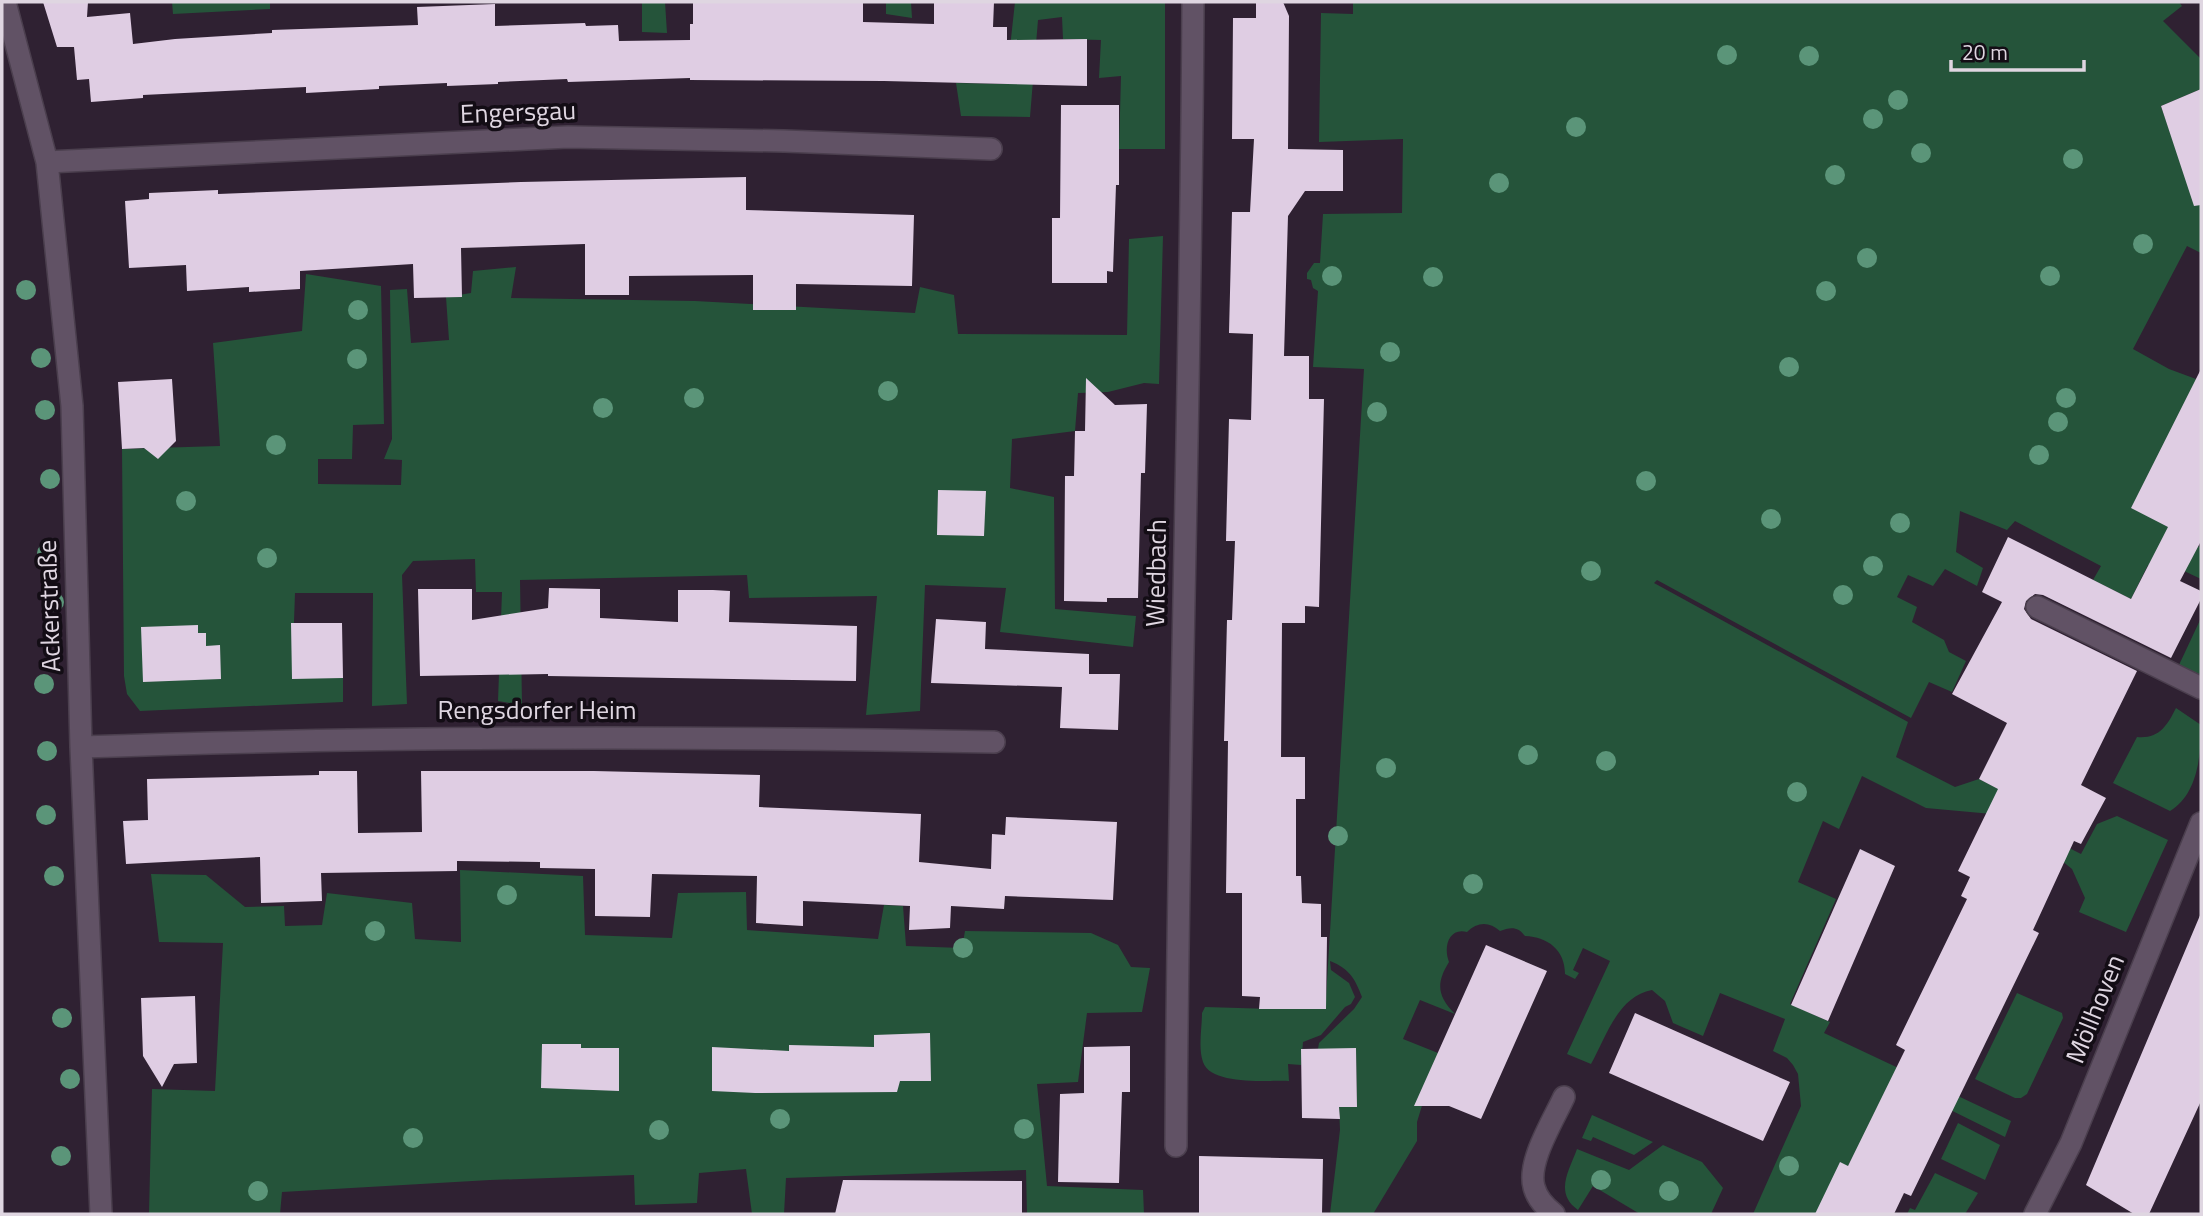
<svg xmlns="http://www.w3.org/2000/svg" width="2203" height="1216" viewBox="0 0 2203 1216" font-family="'Titillium Web',sans-serif">
<style>
.green{fill:#25543a}
.building{fill:#dfcde3}
.lines{fill:none;stroke-linecap:round;stroke-linejoin:round}
.lane-casing{stroke:#4b3f4e;stroke-width:24}
.street-casing{stroke:#4b3f4e;stroke-width:24}
.lane{stroke:#615265;stroke-width:21}
.street{stroke:#615265;stroke-width:21}
.tree{fill:#5b9579}
.labels{text-anchor:middle;stroke-width:7;stroke-linejoin:round;paint-order:stroke}
.street-label{font-size:26px;fill:#dfd6e1;stroke:#130d15}
</style>
<rect width="100%" height="100%" fill="#2f2132"/>
<!-- green -->
<path class="green" d="M172 2H270V9L173 14Z
M642 2H665L667 33 642 32Z
M886 2H911L912 18 886 14Z
M1015 2H1165V149H1119L1121 76 1099 78 1101 40 1063 39 1062 17 1038 20 1030 117 961 116 956 83 1006 84Z
M1353 2H2179L2182 6 2163 21 2201 59V89L2161 106 2175 146 2201 139V253L2187 246 2133 349 2169 369 2196 379 2198 546 2201 548V579L2182 570 2178 579 2148 565 2131 599 2093 580 2101 566 2015 521 2007 530 1960 511 1956 552 1983 568 1977 586 1945 569 1933 586 1908 575 1897 597 1917 607 1912 622 1944 640 1949 652 1966 661 1952 692 1929 682 1911 718 1657 580 1654 583 1908 722 1896 757 1955 787 1979 779 2025 802V817L1926 808 1862 776 1839 829 1823 821 1798 882 1836 899 1790 1004 1830 1022 1824 1033 2011 1121 2005 1137 1898 1084H1892L1848 1166 1818 1214H1753L1801 1106 1798 1074 1793 1065 1787 1058 1773 1051 1785 1019 1720 993 1703 1036 1673 1023 1665 1001 1652 990C1618 996 1606 1037 1591 1064L1567 1054 1610 961 1583 948 1573 970 1579 973 1575 979 1565 974C1565 950 1548 937 1525 936 1518 926 1510 927 1500 931 1489 921 1477 922 1467 932 1449 927 1443 947 1449 962 1436 983 1437 996 1455 1014L1420 1000 1403 1039 1438 1053 1417 1122V1141L1373 1214H1330L1340 1130 1339 1107H1357L1356 1049H1318L1319 1043 1354 1009 1362 997C1355 979 1350 969 1330 961L1331 970 1349 983 1355 997 1351 1004 1345 1007 1321 1035 1303 1042 1301 1065 1288 1064 1289 1081C1269 1080 1211 1086 1203 1062 1198 1048 1202 1028 1202 1013L1205 1007 1275 1009 1326 998 1364 369 1313 367 1318 291 1313 288 1311 280 1307 279V273L1314 263H1320L1323 214 1402 213 1403 139 1319 142 1321 13 1353 14Z
M1163 236 1159 384 1144 383 1108 392 1078 393 1075 431 1012 439 1010 488 1054 497 1055 609 1136 616 1133 647 1000 632 1006 588 925 585 920 711 866 715 877 596 749 598 747 575 520 580 522 705 498 701 502 592H476L475 559 413 561 402 575 407 704 372 706 373 593H295L292 678H343V702L140 711 127 694 124 676 122 449 220 446 213 343 302 331 306 274 381 286 384 424 353 425 352 459H318V484L401 485 402 460 384 459 392 439 390 290 407 289 411 343 449 340 446 297 471 293 473 271 516 267 511 298 695 301 915 313 920 287 954 295 958 334 1127 335 1129 239Z
M2201 618V676L2179 665Z
M2176 708 2201 725C2201 755 2198 794 2170 811L2113 783 2137 737C2159 739 2167 726 2176 708Z
M2117 816 2168 840 2126 932 2079 912 2085 898 2072 869 2008 817 2081 854 2097 824Z
M460 870 583 876 585 935 672 938 678 893 746 892 747 930 878 939 884 905 903 906 906 946 962 948 965 931 1091 933 1118 945 1131 967 1150 968 1142 1012 1087 1013 1078 1082 1037 1084 1047 1186 1143 1190 1144 1214H1027L1026 1170 786 1178 784 1214H752L746 1169 699 1173 697 1203 635 1205 634 1175 490 1180 282 1192 280 1214H149L152 1089 215 1091 223 943 159 942 151 874 206 875 245 907 284 906 285 926 322 925 327 893 412 903 415 939 461 942Z
M2017 993 2062 1013 2063 1018 2027 1094 2021 1098H2015L1975 1079Z
M1592 1115 1653 1142 1634 1155 1593 1137 1591 1141 1582 1138Z
M1958 1123 2000 1145 1985 1180 1941 1159Z
M1663 1145 1702 1162 1723 1188 1711 1214H1640L1593 1186 1578 1210C1554 1193 1569 1171 1577 1149L1629 1170Z
M1935 1173 1978 1193 1965 1214H1907L1910 1208 1915 1210Z"/>
<!-- building -->
<path class="building" d="M43 2H88L87 17 130 13 133 44 175 39 272 33V30L418 25 417 7 495 4V26L585 23 586 26 618 25 619 41 690 40V24H693V3L863 2V22L934 24V2H994L993 27H1007V40L1087 39V86L884 81 690 80V78L568 82 567 79 498 82V84L447 86V83L379 86V89L306 93V87L143 95V98L91 102 89 79 77 80 74 47H57Z
M1256 2H1283L1289 16 1288 149 1343 150V191H1305L1288 216 1284 356H1309V399H1324L1319 607 1305 606V623H1282L1281 757H1305V799H1296V876H1301L1302 903 1321 904V937H1327L1326 1009H1259L1260 997 1242 996V893H1226L1228 741H1224L1227 620H1232L1235 541H1226L1229 419 1251 420 1253 334 1229 333 1232 212H1250L1254 139H1232L1233 18H1256Z
M2201 89V205L2194 206 2161 106Z
M1061 105H1119V185H1116L1113 272 1107 271V283H1052V218H1060Z
M746 177V210L914 215 912 286 796 284V310H753V275L629 276V295H585V244L461 248 462 297 414 298 413 264 300 271V289L249 292V287L187 291 186 265 129 268 125 201 149 199V193L218 190V194L521 182Z
M2201 369V543H2200L2180 581 2201 591V599L2171 658 2043 595 2035 594 2026 601 2024 609 2031 619 2137 671 2081 785 2106 798 2081 844 2074 841 2033 930 2039 933 1911 1196 1904 1193 1894 1214H1815L1840 1162 1848 1166 1905 1050 1896 1045 1967 899 1961 896 1970 877 1958 871 1998 789 1979 779 2007 723 1952 694 2002 602 1982 592 2008 537 2131 599 2168 527 2131 508Z
M1086 378 1115 405 1147 404 1145 473H1141L1138 598H1107V602L1064 601 1065 476H1074L1075 431H1085Z
M172 379 176 441 158 459 144 448 122 449 118 382Z
M938 490 986 491 984 536 937 535Z
M549 588 600 589V618L678 622V590H713L730 591 729 622 857 626 856 681 548 676V674L420 676 418 589H472V620L548 608Z
M936 619 986 622 985 649 1089 654V674H1120L1118 730 1060 728 1062 687 931 683Z
M291 623H342L343 678 292 679Z
M198 625V633H206V646L220 645 221 679 143 682 141 627Z
M319 771H357L358 833 422 832 421 771H594L760 775 759 807 921 814 919 862 991 869 992 834 1005 835 1006 817 1117 822 1113 900 1005 896 1004 909 951 906 950 928 909 930 910 906 803 901V926L756 923 757 876 652 874 650 917 595 916V869L540 868V862L457 861V871L321 873 322 901 261 903 260 857 126 864 123 821 148 820 147 779 319 775Z
M1860 849 1895 866 1828 1021 1791 1005Z
M2201 913V1101L2149 1214H2134L2086 1185Z
M1486 945 1547 971 1510 1054 1481 1119 1449 1106H1414Z
M195 996 197 1063 174 1064 162 1087 143 1056 141 998Z
M1635 1013 1790 1082 1763 1141 1609 1073Z
M930 1033 931 1081H900L897 1092 755 1093 712 1091V1047L789 1051V1045L874 1047V1035Z
M542 1044H581V1048H619V1091L541 1088Z
M1130 1046V1092H1122L1119 1183 1058 1182 1060 1094 1084 1093V1047Z
M1356 1048 1357 1107H1339L1340 1119 1302 1118 1301 1049Z
M1199 1156 1323 1159 1322 1214H1199Z
M843 1180 1022 1181V1214H835Z"/>
<g class="lines">
<defs>
<path id="lane" d="M2037 607 2201 688
M1554 1214C1545 1207 1537 1199 1534 1187 1527 1162 1553 1121 1564 1097"/>
<path id="street" d="M5 2 47 162 72 406 81 747 101 1214
M47 162 568 137 784 141 991 149
M81 747C385 736 690 736 994 742
M1176 1146C1178 764 1191 383 1193 2
M2035 1214 2071 1143 2201 823"/>
</defs>
<!-- lane casing -->
<use href="#lane" class="lane-casing"/>
<!-- street casing -->
<use href="#street" class="street-casing"/>
<!-- lane -->
<use href="#lane" class="lane"/>
<!-- street -->
<use href="#street" class="street"/>
</g>
<!-- trees -->
<g class="tree">
<circle cx="1727" cy="55" r="10"/>
<circle cx="1809" cy="56" r="10"/>
<circle cx="1898" cy="100" r="10"/>
<circle cx="1873" cy="119" r="10"/>
<circle cx="1576" cy="127" r="10"/>
<circle cx="1921" cy="153" r="10"/>
<circle cx="2073" cy="159" r="10"/>
<circle cx="1835" cy="175" r="10"/>
<circle cx="1499" cy="183" r="10"/>
<circle cx="2143" cy="244" r="10"/>
<circle cx="1867" cy="258" r="10"/>
<circle cx="1332" cy="276" r="10"/>
<circle cx="2050" cy="276" r="10"/>
<circle cx="1433" cy="277" r="10"/>
<circle cx="26" cy="290" r="10"/>
<circle cx="1826" cy="291" r="10"/>
<circle cx="358" cy="310" r="10"/>
<circle cx="1390" cy="352" r="10"/>
<circle cx="41" cy="358" r="10"/>
<circle cx="357" cy="359" r="10"/>
<circle cx="1789" cy="367" r="10"/>
<circle cx="888" cy="391" r="10"/>
<circle cx="694" cy="398" r="10"/>
<circle cx="2066" cy="398" r="10"/>
<circle cx="603" cy="408" r="10"/>
<circle cx="45" cy="410" r="10"/>
<circle cx="1377" cy="412" r="10"/>
<circle cx="2058" cy="422" r="10"/>
<circle cx="276" cy="445" r="10"/>
<circle cx="2039" cy="455" r="10"/>
<circle cx="50" cy="479" r="10"/>
<circle cx="1646" cy="481" r="10"/>
<circle cx="186" cy="501" r="10"/>
<circle cx="1771" cy="519" r="10"/>
<circle cx="1900" cy="523" r="10"/>
<circle cx="47" cy="553" r="10"/>
<circle cx="267" cy="558" r="10"/>
<circle cx="1873" cy="566" r="10"/>
<circle cx="1591" cy="571" r="10"/>
<circle cx="1843" cy="595" r="10"/>
<circle cx="54" cy="602" r="10"/>
<circle cx="44" cy="684" r="10"/>
<circle cx="47" cy="751" r="10"/>
<circle cx="1528" cy="755" r="10"/>
<circle cx="1606" cy="761" r="10"/>
<circle cx="1386" cy="768" r="10"/>
<circle cx="1797" cy="792" r="10"/>
<circle cx="46" cy="815" r="10"/>
<circle cx="1338" cy="836" r="10"/>
<circle cx="54" cy="876" r="10"/>
<circle cx="1473" cy="884" r="10"/>
<circle cx="507" cy="895" r="10"/>
<circle cx="375" cy="931" r="10"/>
<circle cx="963" cy="948" r="10"/>
<circle cx="62" cy="1018" r="10"/>
<circle cx="70" cy="1079" r="10"/>
<circle cx="780" cy="1119" r="10"/>
<circle cx="1024" cy="1129" r="10"/>
<circle cx="659" cy="1130" r="10"/>
<circle cx="413" cy="1138" r="10"/>
<circle cx="61" cy="1156" r="10"/>
<circle cx="1789" cy="1166" r="10"/>
<circle cx="1601" cy="1180" r="10"/>
<circle cx="258" cy="1191" r="10"/>
<circle cx="1669" cy="1191" r="10"/>
</g>
<g class="labels">
<!-- street labels -->
<g class="street-label">
<text transform="translate(518 112) rotate(-2)" y="9">Engersgau</text>
<text transform="translate(1156 573) rotate(-89)" y="9">Wiedbach</text>
<text transform="translate(49 606) rotate(-92)" y="9">Ackerstraße</text>
<text x="537" y="719">Rengsdorfer Heim</text>
<text transform="translate(2095 1009) rotate(-68)" y="9">Möllhoven</text>
</g>
</g>
<!-- border -->
<rect width="2203" height="1216" fill="none" stroke="#dfd6e1" stroke-width="7"/>
<!-- scale -->
<path d="M1951 60v10h133v-10" fill="none" stroke="#dfd6e1" stroke-width="3.5"/>
<text x="1962" y="60" font-size="21" fill="#dfd6e1" stroke="#130d15" stroke-width="5" paint-order="stroke">20 m</text>
</svg>
